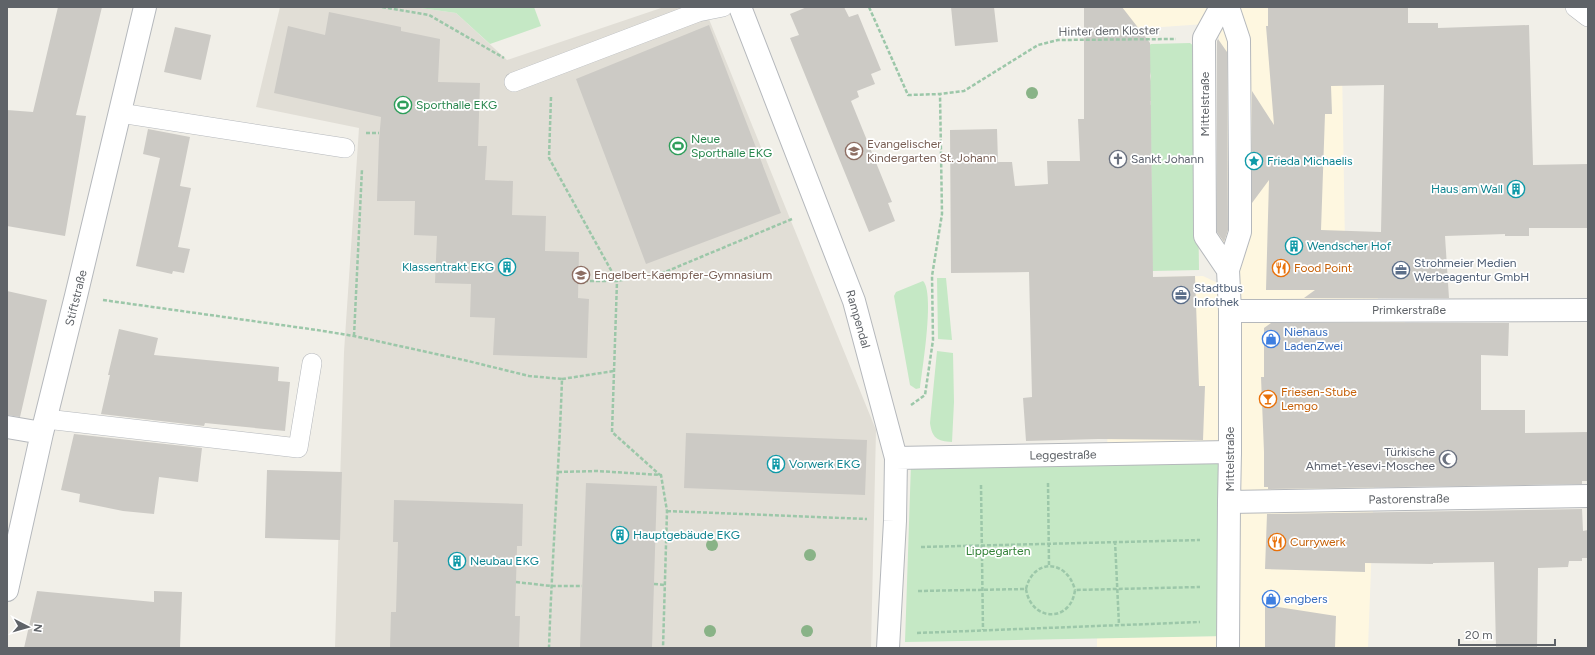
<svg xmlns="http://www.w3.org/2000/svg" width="1595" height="655" viewBox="0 0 1595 655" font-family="Figtree,sans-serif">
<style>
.commercial{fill:#fef7e0}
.education{fill:#e1ded6}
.green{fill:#c5e8c5}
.building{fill:#cccac5;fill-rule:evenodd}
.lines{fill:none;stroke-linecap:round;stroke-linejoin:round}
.service-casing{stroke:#b5b8bc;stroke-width:20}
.pedestrian-casing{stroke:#b5b8bc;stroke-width:24}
.minor-casing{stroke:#b5b8bc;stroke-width:24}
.path{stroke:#9cc7a9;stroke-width:2.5;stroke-dasharray:4 2;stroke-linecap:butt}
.service{stroke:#fff;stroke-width:19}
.pedestrian{stroke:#fff;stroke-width:22}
.minor{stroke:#fff;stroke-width:22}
.tree{fill:#89b387}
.labels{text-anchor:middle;stroke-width:3.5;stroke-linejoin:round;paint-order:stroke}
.street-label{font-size:12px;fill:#5f6368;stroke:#fff}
.leisure-label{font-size:12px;fill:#27864d;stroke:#fff;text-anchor:start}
.education-label{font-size:12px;fill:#785e54;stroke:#fff;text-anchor:start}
.worship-label{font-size:12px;fill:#5b616d;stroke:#fff;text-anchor:start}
.culture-label{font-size:12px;fill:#0d838f;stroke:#fff;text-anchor:start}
.service-label{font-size:12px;fill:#4e5e75;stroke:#fff;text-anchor:start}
.food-label{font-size:12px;fill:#c56008;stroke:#fff;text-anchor:start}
.shop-label{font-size:12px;fill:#366cbe;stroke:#fff;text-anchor:start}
.park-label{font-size:12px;fill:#348238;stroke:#fff}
</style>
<rect width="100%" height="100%" fill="#f1efe8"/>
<!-- commercial -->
<path class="commercial" d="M1103 7H1341L1345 245 1378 243V315H1405L1403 381 1378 382 1368 648H1097V638L1225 636 1107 461 1110 278 1203 276 1220 284 1219 23 1105 31Z"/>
<!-- education -->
<path class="education" d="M280 7H413L456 13 507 60 664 7H704L876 430 871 648H335L344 352 359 128 256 107Z"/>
<!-- green -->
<path class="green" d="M413 7H534L541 26 490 44 456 13Z
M1190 43 1195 47 1196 51 1199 270 1152 271 1151 132 1146 106 1151 105V101H1146L1151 76 1150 72H1146V48L1151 44Z
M937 278H946L952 340 938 339Z
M923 281C935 292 922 370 920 388L916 389 910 385 894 296 896 292Z
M937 351 953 353 954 402 952 442C937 441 932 438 930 423Z
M1222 460 1225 636 905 642 911 464Z"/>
<!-- building -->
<path class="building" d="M58 7H102L76 115 86 116 65 236 7 226V110L33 112Z
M807 7H844L849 17 858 14 881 70 871 74 875 84 857 91 859 97 851 101 892 202 888 203 895 221 869 232 790 38 799 35 790 14Z
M951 7H994L998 42 955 46Z
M1084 7H1122L1150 43 1153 277 1195 276 1199 386H1205L1203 440 1098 439 1026 441 1023 398 1032 397 1029 272 951 273 950 130 997 129 998 162H1012L1015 186 1048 184 1047 161H1080L1078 119H1084Z
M1268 7H1408V23H1438V28L1529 25 1533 165 1588 164V228H1529V236H1505V234L1445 236 1449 298H1304L1315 290H1266L1269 180 1252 203V91L1274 125 1266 26H1268ZM1384 85 1381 232 1321 230 1325 114H1332L1331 86Z
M329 12 401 27V31L440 39 438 82 480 83 478 146H487L485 180 513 181 512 215 546 216 545 251 579 252 578 298 589 299 587 358 493 355 495 318 470 317 471 284 435 283 437 236 414 235 415 201H377L379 140 381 117 274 93 288 26 325 35Z
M709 25 781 213 646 264 576 79Z
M175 27 211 35 201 80 164 72Z
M1218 39 1227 52 1228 230 1224 242 1217 232V41Z
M148 129 190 137 180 186 191 188 178 247 190 249 184 273 173 271 172 274 136 266 160 158 143 154Z
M7 291 47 300 20 417 7 415Z
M1271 323H1509L1508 356 1481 355V410H1525V433L1588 432V481H1582V484L1268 489V487H1264V452L1261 377H1264V328Z
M119 329 158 338 154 355 279 367 278 381 290 382 285 431 205 423 204 426 101 414 110 375H108Z
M686 433 867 440 865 495 684 488Z
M74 434 202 448 198 482 159 477 154 514 123 511 79 502 80 494 61 490Z
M267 470 342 472 340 540 265 538Z
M586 483 657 486 652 648H580Z
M394 500 523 504 522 546H517L516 582 515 616H520L519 648H390L391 612H396L397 576 398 542H393Z
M1582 509 1583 531 1588 530V558H1582V561H1569L1568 567 1538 568 1537 648H1496L1494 562 1433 563V564L1365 563V572L1265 569 1267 514Z
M37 591 154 602V591L182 592 180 648H24Z
M1265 605 1336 616 1335 648H1265Z"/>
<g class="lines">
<defs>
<path id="service" d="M1575 7 1588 17
M514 82 698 12 723 7
M120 113 345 148
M46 419 298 448 312 363"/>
<path id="pedestrian" d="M1221 7 1204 38 1205 236 1228 270
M1228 7 1239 40 1240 176V232L1228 270 1230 311V452
M1228 648 1229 502"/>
<path id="minor" d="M740 7 854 301 896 458 895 521 888 648
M1230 311 1588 310
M7 427 42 433
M896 458 1230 452 1229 502 1588 496
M7 590 42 433 76 296 145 7"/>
</defs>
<!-- service casing -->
<use href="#service" class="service-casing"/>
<!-- pedestrian casing -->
<use href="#pedestrian" class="pedestrian-casing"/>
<!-- minor casing -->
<use href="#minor" class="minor-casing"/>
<!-- path -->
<path class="path" d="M382 7 429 15 504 58
M869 7 908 95 940 94 964 91 1038 45 1058 40 1176 39
M551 97 549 158 617 281 665 272 792 219
M366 133H379
M578 281H617L612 432 660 475
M103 300 317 330 354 336 468 361 529 376 562 379C559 468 552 558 549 648
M354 336 362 169
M562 379 614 371
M911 405 925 395 933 340 932 276 942 214 940 94
M558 472 597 471 661 475 667 511 663 648
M1048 483 1049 566
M981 485 983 630
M667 511 867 519
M1115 541 1119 625
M921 547 1200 540
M516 582 551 586H582
M654 584 665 585
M1026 589C1033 558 1067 559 1075 590
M918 591 1026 589C1031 622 1071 623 1075 590L1200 587
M917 633 1200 622"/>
<!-- service -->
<use href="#service" class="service"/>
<!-- pedestrian -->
<use href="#pedestrian" class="pedestrian"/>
<!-- minor -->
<use href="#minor" class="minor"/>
</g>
<!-- trees -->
<g class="tree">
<circle cx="1032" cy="93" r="6"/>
<circle cx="712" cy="545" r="6"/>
<circle cx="810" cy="555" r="6"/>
<circle cx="710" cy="631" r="6"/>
<circle cx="807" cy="631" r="6"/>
</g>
<!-- icons -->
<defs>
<symbol id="stadium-ring" viewBox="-11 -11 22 22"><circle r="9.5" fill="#fff" stroke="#2e9e5b" stroke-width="1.5"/><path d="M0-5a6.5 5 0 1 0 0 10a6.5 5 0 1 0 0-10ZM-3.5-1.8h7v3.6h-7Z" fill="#2e9e5b"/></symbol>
<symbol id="school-ring" viewBox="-11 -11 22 22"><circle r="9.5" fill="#fff" stroke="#8d6e63" stroke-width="1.5"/><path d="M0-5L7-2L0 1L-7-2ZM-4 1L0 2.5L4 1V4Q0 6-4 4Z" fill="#8d6e63"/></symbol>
<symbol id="church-ring" viewBox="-11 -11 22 22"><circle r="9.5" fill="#fff" stroke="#6b7280" stroke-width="1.5"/><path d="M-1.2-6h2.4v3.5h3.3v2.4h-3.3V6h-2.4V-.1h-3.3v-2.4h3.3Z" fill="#6b7280"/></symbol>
<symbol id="sight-ring" viewBox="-11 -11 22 22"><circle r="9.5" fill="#fff" stroke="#0f9aa8" stroke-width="1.5"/><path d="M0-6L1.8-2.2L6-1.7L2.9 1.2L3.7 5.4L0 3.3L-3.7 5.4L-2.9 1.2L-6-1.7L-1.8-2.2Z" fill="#0f9aa8"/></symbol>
<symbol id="building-ring" viewBox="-11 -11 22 22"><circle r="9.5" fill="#fff" stroke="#0f9aa8" stroke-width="1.5"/><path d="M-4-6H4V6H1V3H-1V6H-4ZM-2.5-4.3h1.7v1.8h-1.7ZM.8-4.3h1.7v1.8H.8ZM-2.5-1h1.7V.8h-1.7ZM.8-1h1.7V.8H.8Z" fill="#0f9aa8"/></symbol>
<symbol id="restaurant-ring" viewBox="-11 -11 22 22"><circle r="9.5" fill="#fff" stroke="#e8710a" stroke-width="1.5"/><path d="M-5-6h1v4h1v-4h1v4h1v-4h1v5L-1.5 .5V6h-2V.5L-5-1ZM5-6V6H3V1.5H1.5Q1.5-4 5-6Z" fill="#e8710a"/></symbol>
<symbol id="office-ring" viewBox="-11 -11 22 22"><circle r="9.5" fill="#fff" stroke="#5c6f8a" stroke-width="1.5"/><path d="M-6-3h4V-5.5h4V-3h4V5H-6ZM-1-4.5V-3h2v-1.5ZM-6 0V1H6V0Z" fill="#5c6f8a"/></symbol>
<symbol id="shop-ring" viewBox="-11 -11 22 22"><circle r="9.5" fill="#fff" stroke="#3f7fe0" stroke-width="1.5"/><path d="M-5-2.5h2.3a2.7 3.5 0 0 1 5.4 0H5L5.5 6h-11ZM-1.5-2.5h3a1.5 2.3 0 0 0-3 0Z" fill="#3f7fe0"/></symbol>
<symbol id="bar-ring" viewBox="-11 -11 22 22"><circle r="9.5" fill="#fff" stroke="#e8710a" stroke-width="1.5"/><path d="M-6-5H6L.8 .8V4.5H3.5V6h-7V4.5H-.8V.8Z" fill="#e8710a"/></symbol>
<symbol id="mosque-ring" viewBox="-11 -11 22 22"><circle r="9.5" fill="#fff" stroke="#6b7280" stroke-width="1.5"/><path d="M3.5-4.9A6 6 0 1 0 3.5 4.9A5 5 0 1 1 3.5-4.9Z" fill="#6b7280"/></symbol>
</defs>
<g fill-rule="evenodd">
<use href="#stadium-ring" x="393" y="95" width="20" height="20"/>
<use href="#stadium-ring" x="668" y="136" width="20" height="20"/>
<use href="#school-ring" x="844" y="141" width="20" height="20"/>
<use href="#church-ring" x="1108" y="149" width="20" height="20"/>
<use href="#sight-ring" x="1244" y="151" width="20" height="20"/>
<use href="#building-ring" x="1506" y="179" width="20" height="20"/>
<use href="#building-ring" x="1284" y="236" width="20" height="20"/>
<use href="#building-ring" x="497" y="257" width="20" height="20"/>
<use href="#restaurant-ring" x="1271" y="258" width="20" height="20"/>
<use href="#office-ring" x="1391" y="260" width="20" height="20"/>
<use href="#school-ring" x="571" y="265" width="20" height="20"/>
<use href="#office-ring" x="1171" y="285" width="20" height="20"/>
<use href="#shop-ring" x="1261" y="329" width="20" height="20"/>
<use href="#bar-ring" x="1258" y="389" width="20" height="20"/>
<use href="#mosque-ring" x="1438" y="449" width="20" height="20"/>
<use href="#building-ring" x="766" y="454" width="20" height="20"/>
<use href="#building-ring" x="610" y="525" width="20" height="20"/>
<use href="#restaurant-ring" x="1267" y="532" width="20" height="20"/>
<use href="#building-ring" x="447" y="551" width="20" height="20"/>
<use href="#shop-ring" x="1261" y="589" width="20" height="20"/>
</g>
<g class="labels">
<!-- street labels -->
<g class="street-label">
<text transform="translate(1109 31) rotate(-1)" y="4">Hinter dem Kloster</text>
<text transform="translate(1205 104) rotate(-90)" y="4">Mittelstraße</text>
<text transform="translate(76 298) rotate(-76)" y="4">Stiftstraße</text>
<text x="1409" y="314">Primkerstraße</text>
<text transform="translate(858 319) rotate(74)" y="4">Rampendal</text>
<text transform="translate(1063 455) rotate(-1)" y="4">Leggestraße</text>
<text transform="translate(1230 459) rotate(-90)" y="4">Mittelstraße</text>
<text transform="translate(1409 499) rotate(-1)" y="4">Pastorenstraße</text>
</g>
<!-- leisure labels -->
<g class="leisure-label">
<text x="416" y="109">Sporthalle EKG</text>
<text x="691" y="143">Neue<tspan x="691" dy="14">Sporthalle EKG</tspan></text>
</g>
<!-- education labels -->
<g class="education-label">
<text x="867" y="148">Evangelischer<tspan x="867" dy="14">Kindergarten St. Johann</tspan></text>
<text x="594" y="279">Engelbert-Kaempfer-Gymnasium</text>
</g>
<!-- worship labels -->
<g class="worship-label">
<text x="1131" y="163">Sankt Johann</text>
<text x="1435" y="456" text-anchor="end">Türkische<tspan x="1435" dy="14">Ahmet-Yesevi-Moschee</tspan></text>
</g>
<!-- culture labels -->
<g class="culture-label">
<text x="1267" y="165">Frieda Michaelis</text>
<text x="1503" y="193" text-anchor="end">Haus am Wall</text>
<text x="1307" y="250">Wendscher Hof</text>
<text x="494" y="271" text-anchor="end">Klassentrakt EKG</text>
<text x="789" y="468">Vorwerk EKG</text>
<text x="633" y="539">Hauptgebäude EKG</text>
<text x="470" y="565">Neubau EKG</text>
</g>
<!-- service labels -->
<g class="service-label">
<text x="1414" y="267">Strohmeier Medien<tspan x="1414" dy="14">Werbeagentur GmbH</tspan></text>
<text x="1194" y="292">Stadtbus<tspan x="1194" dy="14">Infothek</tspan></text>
</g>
<!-- food labels -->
<g class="food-label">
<text x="1294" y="272">Food Point</text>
<text x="1281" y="396">Friesen-Stube<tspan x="1281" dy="14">Lemgo</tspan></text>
<text x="1290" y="546">Currywerk</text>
</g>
<!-- shop labels -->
<g class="shop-label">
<text x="1284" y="336">Niehaus<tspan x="1284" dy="14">LadenZwei</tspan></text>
<text x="1284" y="603">engbers</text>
</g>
<!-- park labels -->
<g class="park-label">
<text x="998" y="555">Lippegarten</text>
</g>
</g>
<!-- border -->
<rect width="1595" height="655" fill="none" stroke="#5f6368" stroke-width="16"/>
<!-- north arrow -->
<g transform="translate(28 627) rotate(96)" stroke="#ffffff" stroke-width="3" paint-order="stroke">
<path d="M0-3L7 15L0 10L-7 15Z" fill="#5f6368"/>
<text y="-6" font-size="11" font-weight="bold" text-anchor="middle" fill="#5f6368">N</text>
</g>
<!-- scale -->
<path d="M1459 639v6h96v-6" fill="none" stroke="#5f6368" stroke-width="2"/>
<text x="1465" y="639" font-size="12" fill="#5f6368" stroke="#ffffff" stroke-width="3" paint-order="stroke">20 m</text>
</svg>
